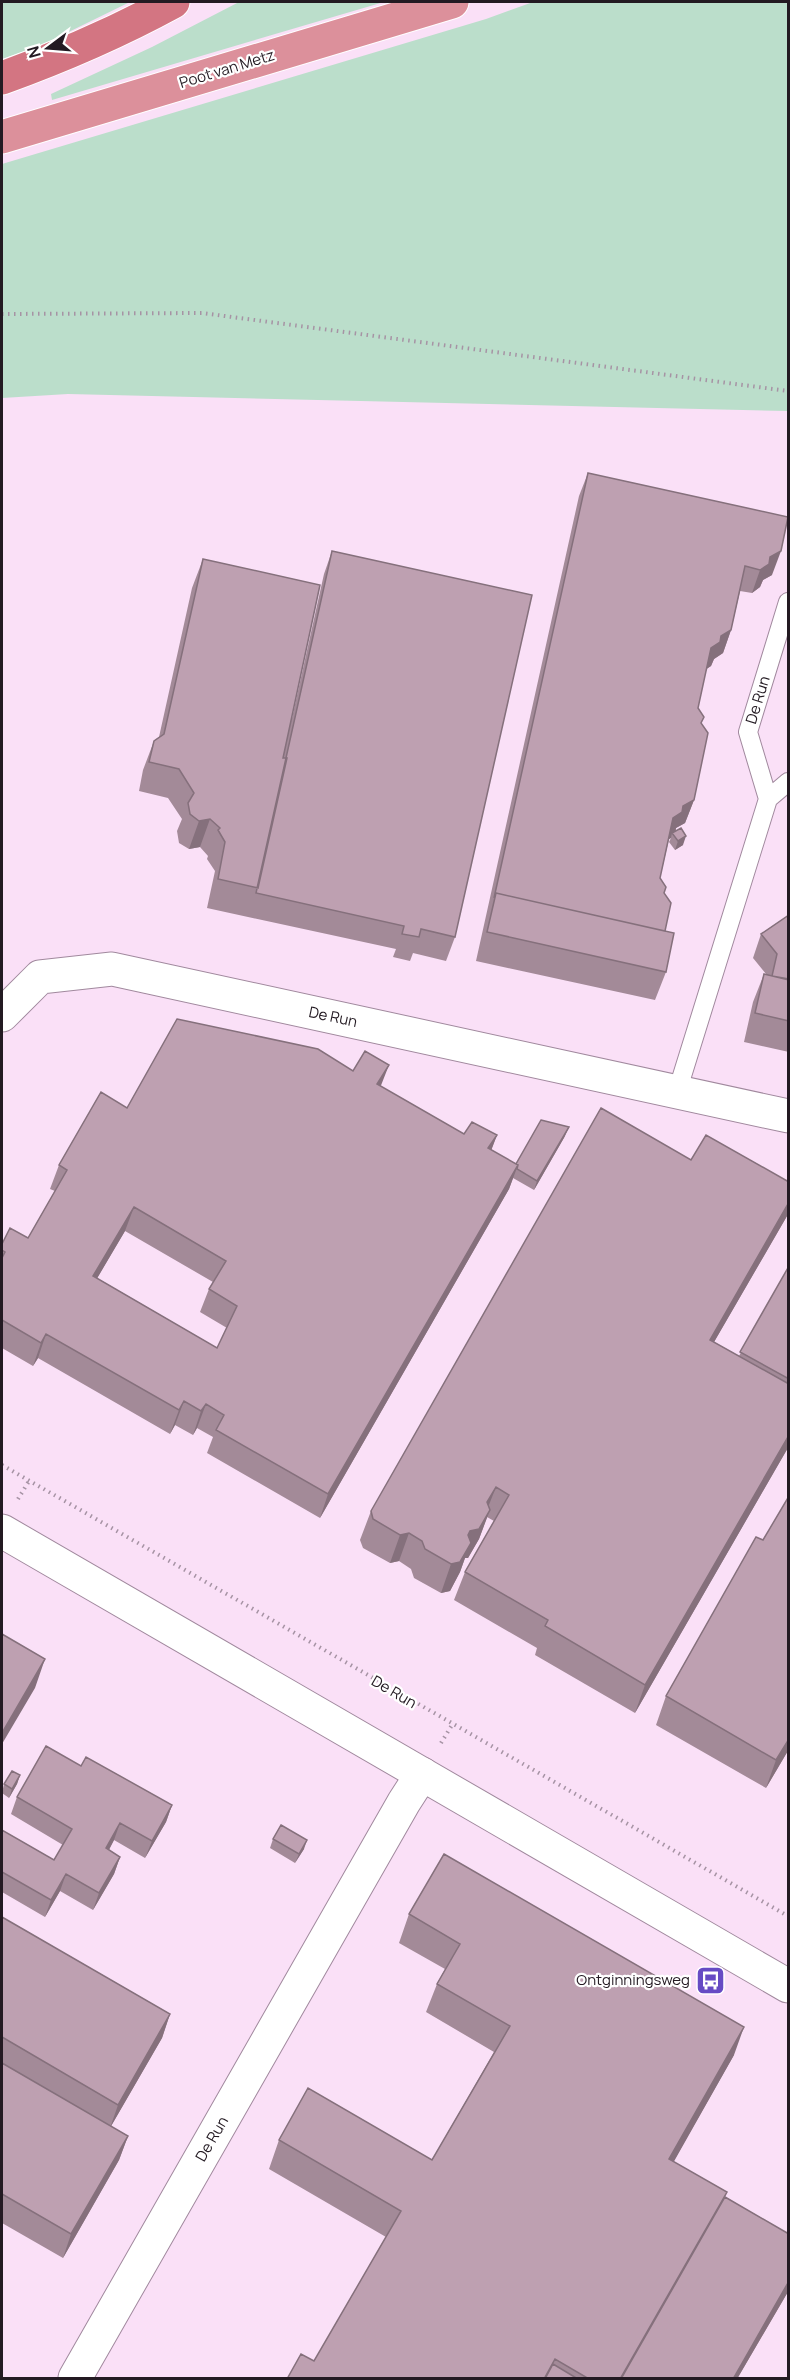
<svg xmlns="http://www.w3.org/2000/svg" width="790" height="2380" viewBox="0 0 790 2380" font-family="Manrope,sans-serif">
<style>
.green{fill:#bbdecb}
.lines{fill:none;stroke-linecap:round;stroke-linejoin:round}
.service-casing{stroke:#a1899e;stroke-width:20}
.minor-casing{stroke:#a1899e;stroke-width:35}
.tertiary-casing{stroke:#a1899e;stroke-width:35}
.trunk-casing{stroke:#fff;stroke-width:35}
.motorway-casing{stroke:#fff;stroke-width:35}
.path{stroke:#a693a4;stroke-width:4;stroke-dasharray:1.5 4.5;stroke-linecap:butt}
.service{stroke:#fff;stroke-width:18}
.minor{stroke:#fff;stroke-width:33}
.tertiary{stroke:#fff;stroke-width:33}
.trunk{stroke:#dc909b;stroke-width:33}
.motorway{stroke:#d37582;stroke-width:33}
.wall{fill:#a38a98;fill-rule:evenodd}
.shaded-wall{fill:#85707c}
.building{fill:#bea0b1;stroke:#85707c;stroke-width:1.5;fill-rule:evenodd}
.labels{text-anchor:middle;stroke-width:4.5;stroke-linejoin:round;paint-order:stroke}
.street-label{font-size:15px;fill:#231a22;stroke:#fff}
.poi-label{font-size:15px;fill:#231a22;stroke:#fff;text-anchor:end}
</style>
<rect width="100%" height="100%" fill="#fae0f7"/>
<!-- green -->
<path class="green" d="M2 2H130L40 46 2 59Z
M239 2H384L52 100 51 94 152 47Z
M533 2H788V411L68 394 2 398V164L486 19Z"/>
<g class="lines">
<defs>
<path id="service" d="M788 602 748 732 768 799 788 782
M677 1092 768 799"/>
<path id="minor" d="M2 1015 40 977 112 969 788 1116
M75 2378 404 1802 422 1774"/>
<path id="tertiary" d="M2 1531 788 1986"/>
<path id="trunk" d="M2 137 452 2"/>
<path id="motorway" d="M2 78C60 57 118 32 173 2"/>
</defs>
<!-- service casing -->
<use href="#service" class="service-casing"/>
<!-- minor casing -->
<use href="#minor" class="minor-casing"/>
<!-- tertiary casing -->
<use href="#tertiary" class="tertiary-casing"/>
<!-- trunk casing -->
<use href="#trunk" class="trunk-casing"/>
<!-- motorway casing -->
<use href="#motorway" class="motorway-casing"/>
<!-- path -->
<path class="path" d="M2 314 202 313 788 391
M2 1465 788 1916
M18 1499 29 1481
M441 1743 452 1725"/>
<!-- service -->
<use href="#service" class="service"/>
<!-- minor -->
<use href="#minor" class="minor"/>
<!-- tertiary -->
<use href="#tertiary" class="tertiary"/>
<!-- trunk -->
<use href="#trunk" class="trunk"/>
<!-- motorway -->
<use href="#motorway" class="motorway"/>
</g>
<!-- wall -->
<path class="wall" d="M588 473 772 575 763 580 760 587 752 593 740 591 731 630 723 653 714 659 711 666 706 669 698 708 701 723 694 800 685 823 676 828V831L683 845 675 850 669 842 671 838 669 839 660 878 664 893 666 972 655 1000 476 961 579 496Z
M332 551 455 937 446 961 413 953 410 961 393 957 396 949 207 908 215 871 207 859 208 856 200 847 189 849 179 843 177 831 182 819 168 798 139 791 143 770 154 741 159 737 192 588 203 559 292 718 324 574Z
M789 915V1052L744 1042 753 1002 764 974H766L753 958 761 934Z
M353 1071 464 1134 497 1135 491 1150 516 1164 565 1136 534 1190 513 1178 509 1189 320 1518 207 1453 213 1437 197 1428 193 1435 175 1425 170 1434 38 1358 33 1366 2 1348V1244L28 1238 55 1191 50 1189 59 1165 127 1108ZM125 1231 213 1282 209 1289 200 1312 227 1328 217 1348 97 1278Z
M691 1160 789 1182V1211L787 1216 714 1342 739 1356 789 1266V1446L635 1713 535 1655 537 1648 454 1600 465 1572 494 1521 487 1517 479 1539 468 1558H465L460 1572 450 1591 441 1593 414 1578 411 1569 399 1561 390 1563 363 1548 360 1540 371 1511Z
M789 1496V1749L766 1788 656 1725 666 1696 763 1540Z
M81 1766 172 1805 166 1822 145 1858 114 1840 109 1850 120 1857 114 1874 93 1910 60 1891 45 1917 2 1892V1830L54 1860 63 1845 11 1814 17 1797Z
M20 1775 17 1784 9 1798 2 1793 4 1784Z
M273 1839 304 1849 295 1863 270 1848Z
M409 1914 734 2055 673 2162 727 2192 725 2197 789 2234V2290L737 2379H287L314 2361 386 2237 269 2169 279 2140 432 2160 494 2052 426 2012 437 1984 445 1969 399 1943Z
M2 1917 170 2014 162 2038 111 2126 128 2136 119 2160 63 2258 2 2223Z"/>
<!-- shaded-wall -->
<path class="shaded-wall" d="M781 551 772 575 763 580 760 587 752 593 760 570 770 557Z
M731 630 723 653 714 659 711 666 702 672 711 648 721 636Z
M694 800 685 823 676 828 674 835 672 833 671 838 665 841 673 818 683 806Z
M210 819 200 847 189 849 199 821Z
M686 836 683 845 675 850 678 841Z
M389 1065 380 1088 377 1084Z
M569 1127 565 1136 534 1190 537 1181Z
M497 1135 488 1159V1148Z
M518 1165 509 1189 320 1518 328 1494Z
M789 1202V1211L787 1216 699 1368 710 1340Z
M134 1207 125 1231 85 1299 93 1276Z
M46 1334 38 1358 33 1366 41 1343Z
M184 1401 175 1425 170 1434 179 1410Z
M206 1404 197 1428 193 1435 201 1411Z
M789 1435V1446L635 1713 645 1685Z
M496 1487 485 1515 490 1510 479 1539 468 1558H465L460 1572 450 1591 441 1593 451 1564Z
M409 1533 399 1561 390 1563 400 1535Z
M45 1659 35 1688 2 1744V1733Z
M789 1739V1749L766 1788 776 1760Z
M20 1775 17 1784 9 1798 12 1789Z
M172 1805 166 1822 145 1858 152 1841Z
M120 1823 114 1840 100 1866 106 1848Z
M307 1840 304 1849 295 1863 299 1854Z
M120 1857 114 1874 93 1910 99 1893Z
M66 1874 60 1891 45 1917 51 1900Z
M170 2014 162 2038 110 2128 118 2105Z
M744 2027 734 2055 659 2188 669 2159Z
M128 2136 119 2160 63 2258 71 2234Z
M789 2281V2290L737 2379H733Z"/>
<!-- building -->
<path class="building" d="M588 473 788 517 781 551 770 557 769 564 760 570 745 566 731 630 721 636 720 642 711 648 698 708 704 717 701 723 708 733 694 800 683 806 682 812 673 818 660 878 666 887 664 893 671 903 665 931 496 893 494 898Z
M332 551 532 595 455 937 421 929 419 937 402 934 404 926 256 893Z
M203 559 320 585 283 758H287L258 888 218 879 225 842 218 830 220 828 210 819 199 821 190 814 188 803 194 793 179 769 149 762 154 741 164 734Z
M681 828 686 836 678 841 672 833Z
M496 893 674 933 666 972 487 932Z
M789 915V979L772 976 777 954 761 934Z
M764 974 789 980V1021L755 1013Z
M177 1019 318 1049 353 1071 365 1051 389 1065 377 1084 464 1134 472 1122 497 1135 488 1148 518 1165 328 1494 216 1430 224 1415 206 1404 201 1411 184 1401 179 1410 46 1334 41 1343 2 1320V1258L5 1252 2 1250V1244L10 1228 28 1238 67 1170 59 1165 101 1092 127 1108ZM134 1207 226 1261 209 1289 237 1306 217 1348 93 1276Z
M601 1108 691 1160 706 1135 789 1182V1202L710 1340 789 1384V1435L645 1685 545 1626 548 1620 465 1572 509 1495 496 1487 487 1502 490 1510 479 1529 470 1531 468 1535 471 1543 460 1562 451 1564 425 1549 422 1541 409 1533 400 1535 373 1519 371 1511Z
M541 1120 569 1127 537 1181 517 1169 518 1165 516 1164Z
M789 1266V1379L740 1352Z
M789 1496V1739L776 1760 666 1696 756 1537 763 1540Z
M2 1634 45 1659 2 1733Z
M46 1746 81 1766 86 1757 172 1805 152 1841 120 1823 106 1848 120 1857 99 1893 66 1874 51 1900 2 1872V1830L54 1860 72 1829 17 1797Z
M12 1771 20 1775 12 1789 4 1784Z
M281 1825 307 1840 299 1854 273 1839Z
M444 1854 744 2027 669 2159 727 2192 620 2379H589L555 2359 544 2379H287L301 2354 314 2361 401 2211 279 2140 308 2088 432 2160 510 2026 437 1984 460 1944 409 1914Z
M2 1917 170 2014 118 2105 2 2037Z
M2 2063 128 2136 71 2234 2 2194Z
M725 2197 789 2234V2281L733 2379H621Z
M553 2364 578 2379H545Z"/>
<!-- icons -->
<defs>
<symbol id="bus-square" viewBox="-11 -11 22 22"><rect x="-9" y="-9" width="18" height="18" rx="4" fill="#664bc4" stroke="#fff"/><path d="M-5-6H5V4H4V6H2V4H-2V6H-4V4H-5ZM-3.5-4V0h7V-4ZM-3.5 1.2v1.5H-2V1.2ZM2 1.2v1.5H3.5V1.2Z" fill="#fff"/></symbol>
</defs>
<g fill-rule="evenodd">
<use href="#bus-square" x="694" y="1964" width="33" height="33"/>
</g>
<g class="labels">
<!-- street labels -->
<g class="street-label">
<text transform="translate(227 69) rotate(-17)" y="5">Poot van Metz</text>
<text transform="translate(758 700) rotate(-73)" y="5">De Run</text>
<text transform="translate(333 1017) rotate(12)" y="5">De Run</text>
<text transform="translate(394 1692) rotate(30)" y="5">De Run</text>
<text transform="translate(212 2139) rotate(-60)" y="5">De Run</text>
</g>
<!-- poi labels -->
<g class="poi-label">
<text x="690" y="1985">Ontginningsweg</text>
</g>
</g>
<!-- border -->
<rect width="790" height="2380" fill="none" stroke="#231a22" stroke-width="6"/>
<!-- north arrow -->
<g transform="translate(48 48) rotate(254)" stroke="#ffffff" stroke-width="4.5" paint-order="stroke">
<path d="M0-4.5L10 22L0 15L-10 22Z" fill="#231a22"/>
<text y="-9" font-size="16" font-weight="bold" text-anchor="middle" fill="#231a22">N</text>
</g>
</svg>
